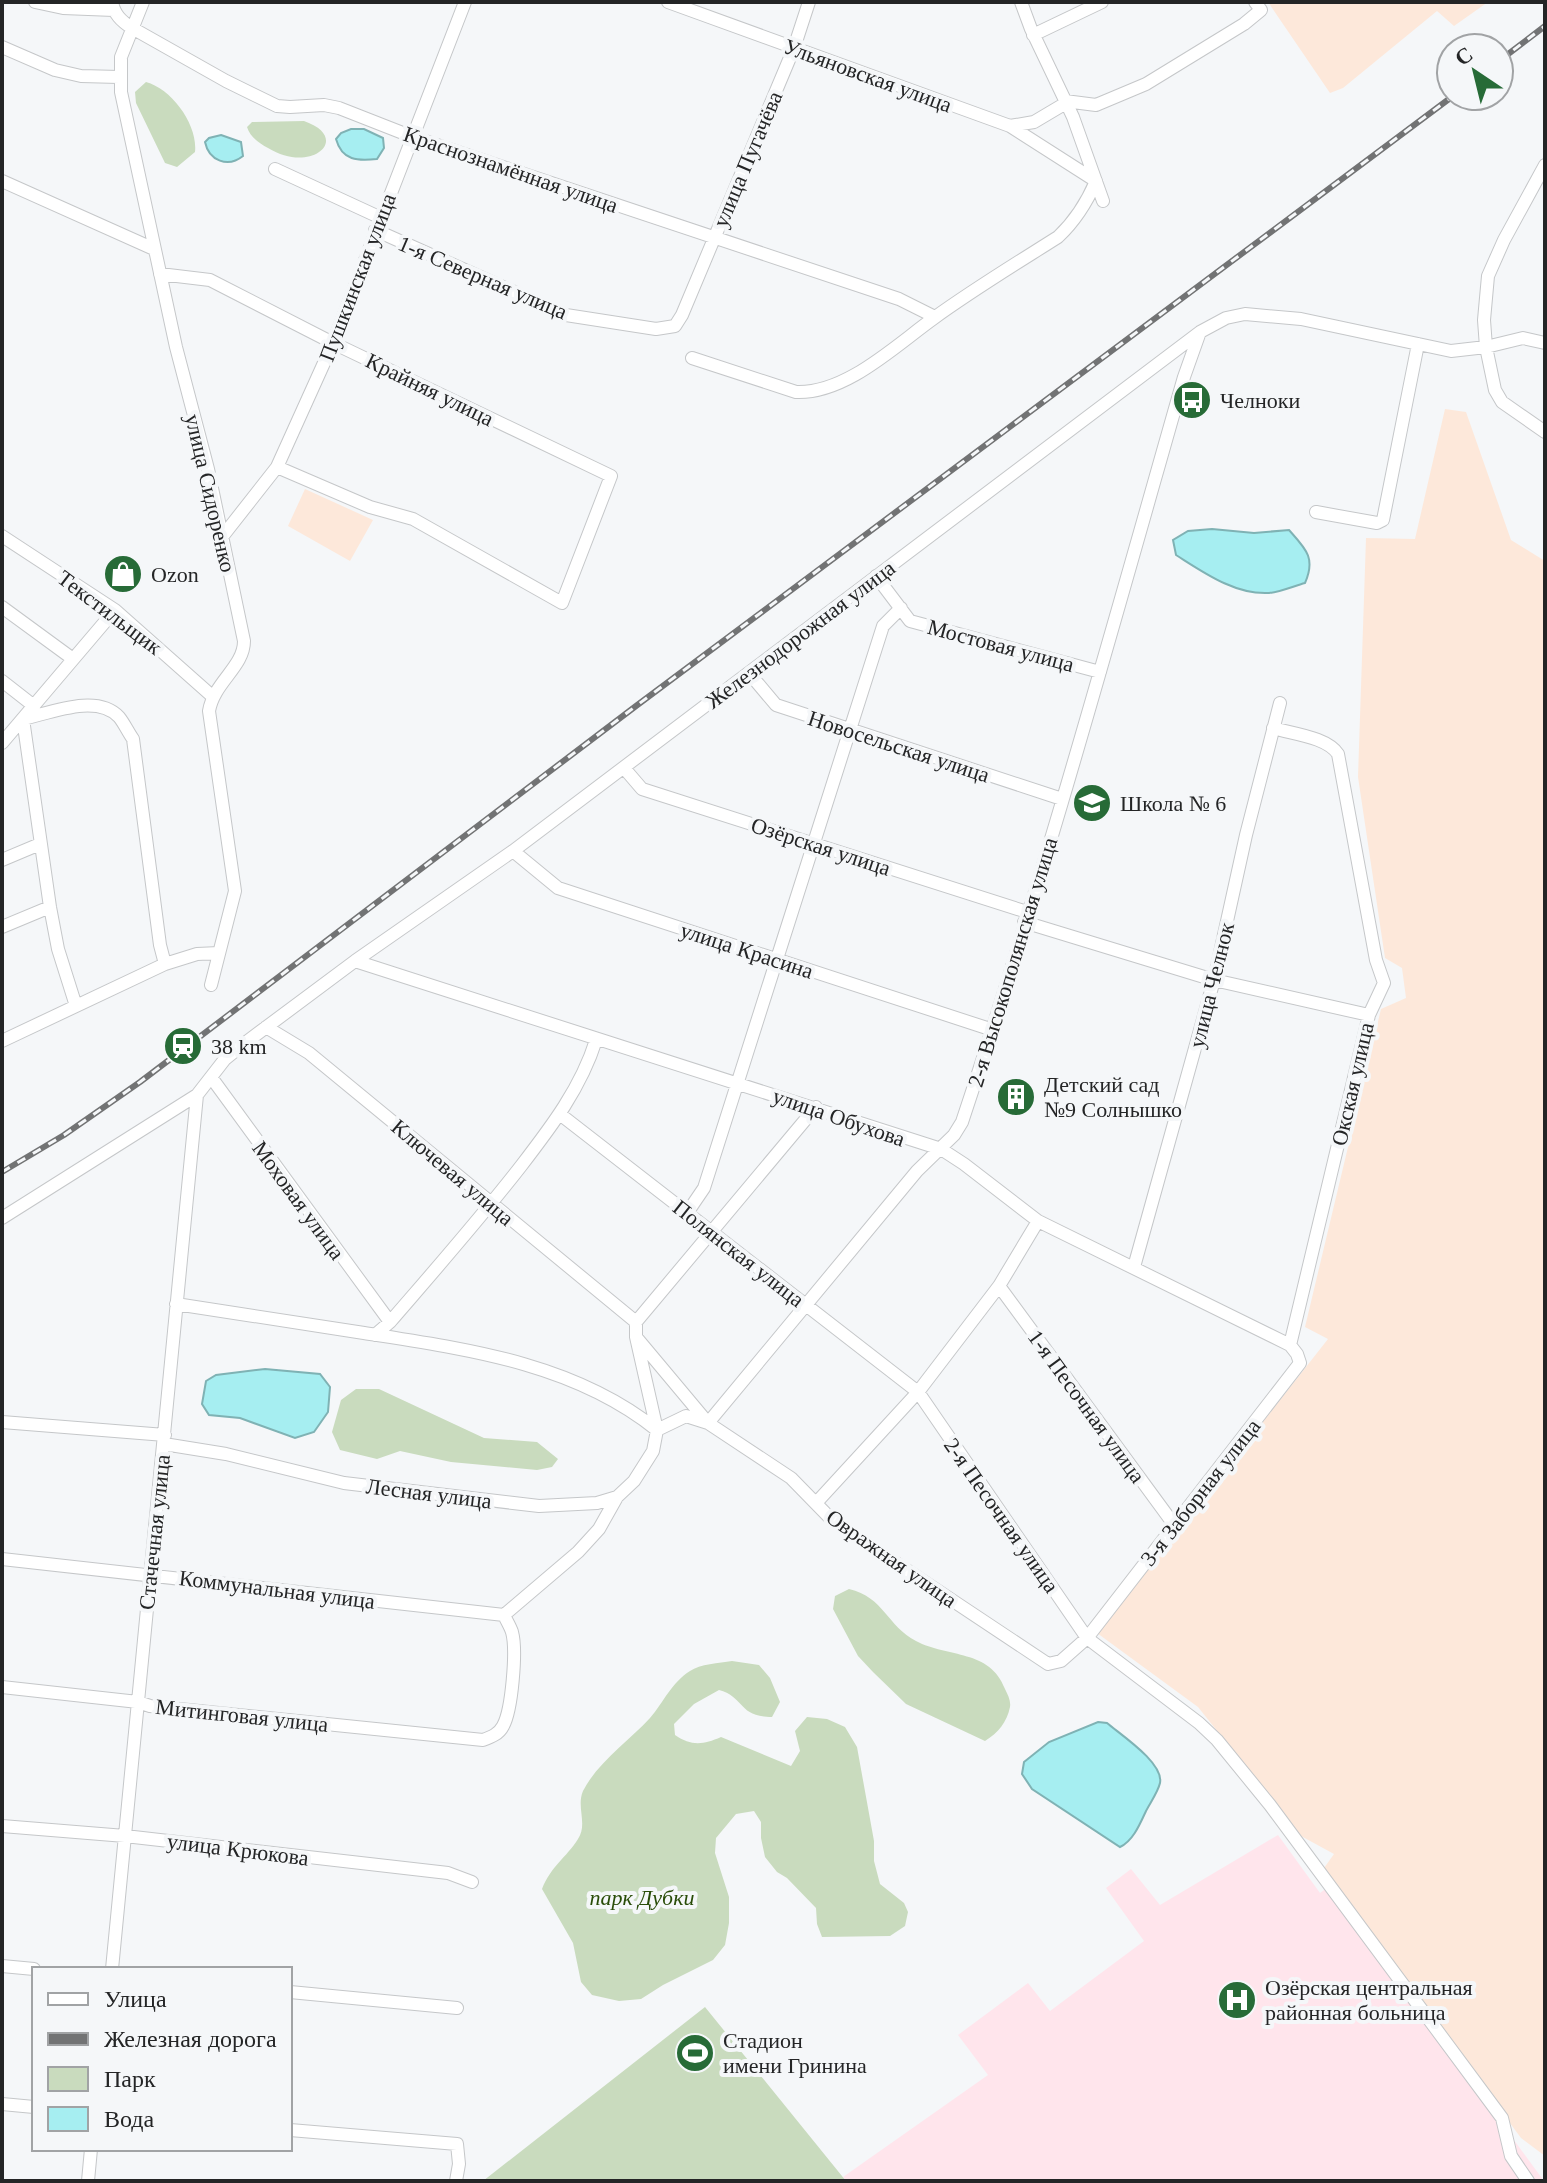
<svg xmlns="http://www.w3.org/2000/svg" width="1547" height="2183" viewBox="0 0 1547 2183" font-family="'Times New Roman',serif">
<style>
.industrial{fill:#fde8da}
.medical{fill:#ffe5ec}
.green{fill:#c9dbbe}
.water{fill:#a6eef1;stroke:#7fb2b4;stroke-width:2}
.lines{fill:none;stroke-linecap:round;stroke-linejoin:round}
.minor-casing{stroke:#c5c7c9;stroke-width:14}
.minor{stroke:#fff;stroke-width:12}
.rail-casing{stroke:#727374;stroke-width:6}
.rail{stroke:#f5f7f9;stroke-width:3;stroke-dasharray:9;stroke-linecap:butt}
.labels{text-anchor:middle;stroke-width:8;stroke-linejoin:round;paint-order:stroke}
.street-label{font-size:22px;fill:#242526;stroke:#f5f7f9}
.poi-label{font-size:22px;fill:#242526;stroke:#f5f7f9;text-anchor:start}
.park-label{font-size:22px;font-style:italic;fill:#294c08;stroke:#f5f7f9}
</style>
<rect width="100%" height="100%" fill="#f5f7f9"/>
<!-- industrial -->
<path class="industrial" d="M1268 2H1488L1454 26 1437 11 1343 88 1330 93Z
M1445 409 1466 412 1511 540 1545 561V2156L1521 2138 1331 1882 1324 1868 1334 1854 1301 1836 1198 1707 1097 1633 1328 1339 1305 1327 1381 1009 1406 998 1402 968 1385 958 1358 777 1366 538 1415 539Z
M305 489 373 520 350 561 288 526Z"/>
<!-- medical -->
<path class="medical" d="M1278 1835 1320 1893 1328 1887 1544 2181H846L843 2177 988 2075 958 2035 1028 1983 1050 2011 1144 1941 1106 1888 1131 1869 1160 1905Z"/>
<!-- green -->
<path class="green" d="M146 82C172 89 198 125 195 152L177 167 165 163 136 103 135 92Z
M304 121C353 138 311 175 268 148 259 143 250 137 247 127L252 122Z
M356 1389H379L484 1438 537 1442 558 1459 552 1467 537 1470 451 1462 400 1451 377 1459 340 1450 332 1432 341 1400Z
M849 1589C884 1597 887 1626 916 1641 948 1658 990 1649 1005 1689 1008 1695 1011 1701 1010 1707 1007 1722 998 1733 985 1741L906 1704 873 1672 858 1656 833 1609 835 1596Z
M732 1661 759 1665 770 1678 780 1702 772 1717C738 1717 745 1697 719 1690L694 1704 674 1724 675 1735C691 1746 703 1745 721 1737L791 1766 800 1751 795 1731 807 1717 827 1719 845 1727 857 1747 874 1841V1861L880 1884 904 1903 908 1912 905 1926 890 1936 822 1937 817 1924 816 1908 787 1878 777 1872 765 1857 761 1838V1822L754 1811 736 1814 716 1838 715 1853 729 1897V1923L725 1945 713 1960 663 1985 641 1999 619 2001 592 1995 581 1982 573 1943 542 1889C551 1866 566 1858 578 1839 588 1824 576 1807 583 1791 597 1763 629 1741 650 1718 664 1702 671 1683 690 1671 700 1664 719 1663 732 1661Z
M705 2007 846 2181H483Z"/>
<!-- water -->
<path class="water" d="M351 129H364L383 138 384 148 377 159C358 161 342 161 336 139L341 133Z
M221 135 241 142 243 156C228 168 209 161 205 142L209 138Z
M1212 529 1254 533 1289 530C1306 549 1316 558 1305 583 1294 586 1280 592 1269 593 1235 595 1203 572 1176 555L1173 540 1188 531Z
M265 1369 320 1374 330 1387 328 1412 314 1432 295 1438 240 1418 209 1415 202 1404 206 1381 216 1375Z
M1098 1722 1107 1723C1121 1735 1164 1763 1160 1783 1158 1792 1150 1803 1146 1811 1140 1824 1133 1841 1120 1847L1032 1789 1022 1774 1024 1762 1049 1742Z"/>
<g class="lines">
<defs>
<path id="minor" d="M35 2 63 8 114 10
M112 2C114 14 121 21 132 28L226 81 277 106 290 107 324 105 339 108 413 137 899 299 935 317
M143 2 121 57V92L176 347 208 469 244 641C244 667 214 682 209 711L235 891 211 985
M668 2 1010 126 1034 122 1066 103
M1021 2 1031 29 1073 117 1103 201
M1033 35 1102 2
M2 47 55 70 81 76 119 77
M1065 101 1096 105 1146 84 1244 24 1261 10 1255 2
M1545 165 1504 240 1488 276 1484 320 1486 347 1495 390 1502 402 1545 432
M275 169 379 217
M2 181 154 249
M375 230 566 315 656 329 675 326 682 315 794 48 809 2
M160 274 210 280 333 343 611 476 562 603 413 519 370 507 277 467
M692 358 796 392C846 394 896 345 934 318 974 289 1017 263 1058 237 1075 221 1087 202 1096 181L1010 126
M1316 512 1377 523 1383 520 1418 344
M2 536 115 610 212 696
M222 537 277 467 333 343 465 2
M876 576 910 621 1100 672
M2 607 73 659
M749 673 776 705 1062 799
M2 681 34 706
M1273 728C1293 734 1327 737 1338 754L1376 960 1384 983 1369 1015 1290 1345
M2 743 115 610
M624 768 642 789 1027 912
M513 851 558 888 993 1030
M2 860 40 844
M1024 922 1214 980 1369 1015
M2 927 50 907
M76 1006 58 949 50 907 23 719C50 713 97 693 119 717 124 723 128 732 133 739L160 945 165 964
M266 1027 309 1053 636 1322
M2 1041 165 964 197 954 219 953
M211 1077 390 1322
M561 1115 918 1392 1087 1638 1199 1723 1217 1740 1270 1805 1502 2118 1511 2156 1528 2181
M687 1213 704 1188 883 626 901 608
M2 1218 197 1095 225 1059 241 1046 355 961 513 851 1200 332 1226 318 1245 314 1301 319 1451 351 1486 347 1523 338 1545 343
M1134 1267 1214 980 1246 835 1280 703
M999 1286 1175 1526
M176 1304C239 1314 302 1323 364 1333 466 1349 574 1363 657 1430L686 1416 708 1423 791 1478 833 1521 1048 1664 1061 1661 1087 1638 1300 1363 1297 1354 1290 1345 1038 1221 964 1164 941 1149 355 961
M636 1322 816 1107
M375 1335 390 1322C434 1271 479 1220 521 1166 551 1127 581 1088 596 1040
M636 1337 708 1423 917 1171 954 1135 962 1122C1044 876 1113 626 1184 377L1200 332
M2 1422 165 1435
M164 1444 226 1454 344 1483 539 1506 597 1503 617 1497 634 1481 653 1451 657 1430 636 1337V1322
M816 1503 918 1392 999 1286 1038 1221
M2 1559 504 1615
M504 1615 578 1552 599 1529 617 1497
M2 1687 138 1702 150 1706 483 1740C491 1737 499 1734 503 1726 512 1710 517 1650 512 1632 510 1626 506 1620 504 1615
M2 1826 125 1836 448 1873 472 1882
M2 1966 34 1969
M112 1969 197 1095
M290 1992 457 2008
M2 2104 34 2107
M290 2130 457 2144 459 2164 456 2181
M88 2181 91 2149"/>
</defs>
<!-- minor casing -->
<use href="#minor" class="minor-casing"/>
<!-- minor -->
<use href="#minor" class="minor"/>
<defs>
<path id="rail" d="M1499 61 1545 26
M2 1172 64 1135 140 1082 636 706 1453 96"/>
</defs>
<!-- rail casing -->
<use href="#rail" class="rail-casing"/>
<!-- rail -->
<use href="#rail" class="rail"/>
</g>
<!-- icons -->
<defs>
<symbol id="bus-disc" viewBox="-11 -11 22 22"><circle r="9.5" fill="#276b37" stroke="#f5f7f9"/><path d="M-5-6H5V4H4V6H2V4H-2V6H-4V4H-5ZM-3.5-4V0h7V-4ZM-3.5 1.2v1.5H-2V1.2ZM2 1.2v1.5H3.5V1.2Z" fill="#fff"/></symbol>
<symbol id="shop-disc" viewBox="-11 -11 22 22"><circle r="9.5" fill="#276b37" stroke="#f5f7f9"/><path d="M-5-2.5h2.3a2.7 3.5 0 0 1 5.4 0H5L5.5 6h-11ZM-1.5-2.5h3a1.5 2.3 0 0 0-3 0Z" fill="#fff"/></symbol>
<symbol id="school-disc" viewBox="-11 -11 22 22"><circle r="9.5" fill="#276b37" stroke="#f5f7f9"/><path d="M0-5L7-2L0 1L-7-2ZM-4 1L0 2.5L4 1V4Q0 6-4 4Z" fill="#fff"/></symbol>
<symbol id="station-disc" viewBox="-11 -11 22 22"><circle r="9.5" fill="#276b37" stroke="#f5f7f9"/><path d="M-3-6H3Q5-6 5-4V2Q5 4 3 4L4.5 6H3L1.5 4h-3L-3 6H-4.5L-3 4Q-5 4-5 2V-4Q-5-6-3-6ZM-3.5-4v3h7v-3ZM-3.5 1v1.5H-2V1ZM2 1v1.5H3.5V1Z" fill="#fff"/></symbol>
<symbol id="building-disc" viewBox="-11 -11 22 22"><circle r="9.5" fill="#276b37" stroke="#f5f7f9"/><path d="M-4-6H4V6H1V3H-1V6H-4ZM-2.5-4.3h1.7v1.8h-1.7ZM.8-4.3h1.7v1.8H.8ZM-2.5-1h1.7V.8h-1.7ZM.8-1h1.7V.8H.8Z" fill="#fff"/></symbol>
<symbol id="hospital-disc" viewBox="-11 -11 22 22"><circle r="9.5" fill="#276b37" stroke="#f5f7f9"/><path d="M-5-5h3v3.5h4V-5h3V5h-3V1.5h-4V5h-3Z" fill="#fff"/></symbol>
<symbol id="stadium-disc" viewBox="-11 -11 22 22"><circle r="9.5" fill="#276b37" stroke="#f5f7f9"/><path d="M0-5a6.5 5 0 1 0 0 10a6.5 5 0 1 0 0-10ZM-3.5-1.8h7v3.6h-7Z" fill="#fff"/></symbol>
</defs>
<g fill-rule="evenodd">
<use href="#bus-disc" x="1170" y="378" width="44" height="44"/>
<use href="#shop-disc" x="101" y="552" width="44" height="44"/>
<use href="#school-disc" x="1070" y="781" width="44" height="44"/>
<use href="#station-disc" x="161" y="1024" width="44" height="44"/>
<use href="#building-disc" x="994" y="1075" width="44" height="44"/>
<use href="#hospital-disc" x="1215" y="1978" width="44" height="44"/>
<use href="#stadium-disc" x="673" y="2031" width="44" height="44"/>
</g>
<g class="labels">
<!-- street labels -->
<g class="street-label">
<text transform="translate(868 75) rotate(20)" y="8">Ульяновская улица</text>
<text transform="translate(747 159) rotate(-67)" y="8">улица Пугачёва</text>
<text transform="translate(511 169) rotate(19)" y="8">Краснознамённая улица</text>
<text transform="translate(357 277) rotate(-69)" y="8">Пушкинская улица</text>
<text transform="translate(483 277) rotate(23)" y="8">1-я Северная улица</text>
<text transform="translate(430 389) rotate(26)" y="8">Крайняя улица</text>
<text transform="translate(211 493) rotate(77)" y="8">улица Сидоренко</text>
<text transform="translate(110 612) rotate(37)" y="8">Текстильщик</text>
<text transform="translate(800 634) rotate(-37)" y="8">Железнодорожная улица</text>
<text transform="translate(1001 645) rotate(15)" y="8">Мостовая улица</text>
<text transform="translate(899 746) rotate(18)" y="8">Новосельская улица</text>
<text transform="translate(821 846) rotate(18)" y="8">Озёрская улица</text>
<text transform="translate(747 950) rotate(18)" y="8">улица Красина</text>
<text transform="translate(1012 962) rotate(-73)" y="8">2-я Высокополянская улица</text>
<text transform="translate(1211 985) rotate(-76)" y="8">улица Челнок</text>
<text transform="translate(1352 1084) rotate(-77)" y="8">Окская улица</text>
<text transform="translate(839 1117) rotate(19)" y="8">улица Обухова</text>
<text transform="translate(453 1172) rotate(40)" y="8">Ключевая улица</text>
<text transform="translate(299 1200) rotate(54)" y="8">Моховая улица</text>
<text transform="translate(739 1253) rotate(38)" y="8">Полянская улица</text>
<text transform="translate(1087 1406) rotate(54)" y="8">1-я Песочная улица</text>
<text transform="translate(1200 1492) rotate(-52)" y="8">3-я Заборная улица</text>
<text transform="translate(429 1493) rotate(7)" y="8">Лесная улица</text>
<text transform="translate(1002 1515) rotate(55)" y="8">2-я Песочная улица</text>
<text transform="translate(154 1532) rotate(-84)" y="8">Стачечная улица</text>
<text transform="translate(892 1558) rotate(35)" y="8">Овражная улица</text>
<text transform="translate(277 1589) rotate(7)" y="8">Коммунальная улица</text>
<text transform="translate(242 1715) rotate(6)" y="8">Митинговая улица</text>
<text transform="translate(238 1849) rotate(7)" y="8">улица Крюкова</text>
</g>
<!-- poi labels -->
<g class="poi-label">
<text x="1220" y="408">Челноки</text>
<text x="151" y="582">Ozon</text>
<text x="1120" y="811">Школа № 6</text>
<text x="211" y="1054">38 km</text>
<text x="1044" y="1092">Детский сад<tspan x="1044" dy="25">№9 Солнышко</tspan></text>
<text x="1265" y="1995">Озёрская центральная<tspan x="1265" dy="25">районная больница</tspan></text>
<text x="723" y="2048">Стадион<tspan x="723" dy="25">имени Гринина</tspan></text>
</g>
<!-- park labels -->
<g class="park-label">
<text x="642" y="1905">парк Дубки</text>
</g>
</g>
<!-- border -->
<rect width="1547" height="2183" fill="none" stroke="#242526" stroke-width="8"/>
<!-- legend -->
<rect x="32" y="1967" width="260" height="184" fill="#f5f7f9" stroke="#a1a3a5" stroke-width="2"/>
<rect x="48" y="1993" width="40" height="12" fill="#ffffff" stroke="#a1a3a5" stroke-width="2"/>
<text x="104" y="2007" font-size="24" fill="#242526">Улица</text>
<rect x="48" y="2033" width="40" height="12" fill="#727374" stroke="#a1a3a5" stroke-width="2"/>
<text x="104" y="2047" font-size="24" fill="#242526">Железная дорога</text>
<rect x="48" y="2067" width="40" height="24" fill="#c9dbbe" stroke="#a1a3a5" stroke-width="2"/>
<text x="104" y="2087" font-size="24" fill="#242526">Парк</text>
<rect x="48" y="2107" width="40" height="24" fill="#a6eef1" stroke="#a1a3a5" stroke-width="2"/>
<text x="104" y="2127" font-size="24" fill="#242526">Вода</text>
<!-- north arrow -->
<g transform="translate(1475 72) rotate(325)"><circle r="38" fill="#f5f7f9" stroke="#a1a3a5" stroke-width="2"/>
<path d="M0-6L14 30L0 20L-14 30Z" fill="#276b37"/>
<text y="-12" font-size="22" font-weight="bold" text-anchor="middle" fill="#242526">С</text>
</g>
</svg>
